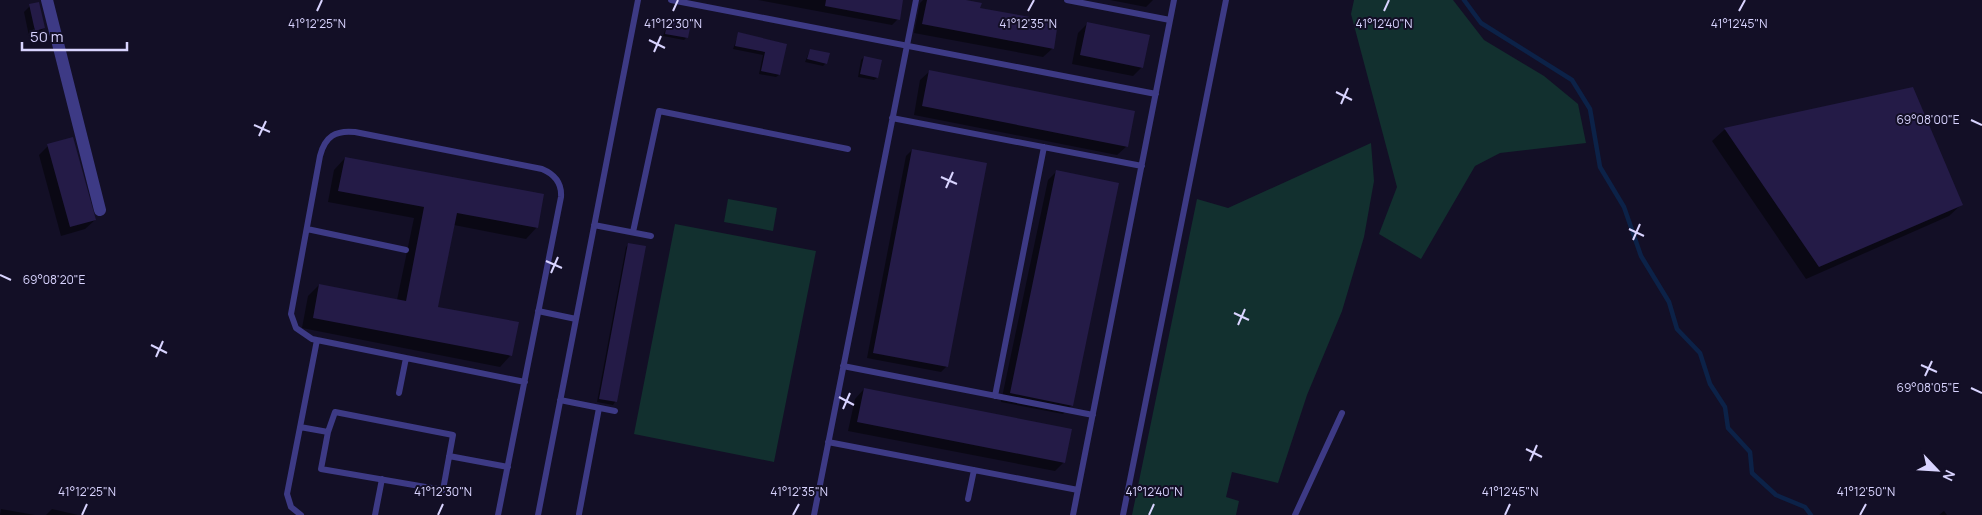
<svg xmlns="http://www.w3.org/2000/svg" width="1982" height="515" viewBox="0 0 1982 515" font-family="Manrope,sans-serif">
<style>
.green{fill:#12302f}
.shadow{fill:#0007}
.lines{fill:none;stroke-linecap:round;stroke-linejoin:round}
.stream{stroke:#0c2248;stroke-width:4.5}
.building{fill:#241b47}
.service{stroke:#3d3a85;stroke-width:6}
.minor{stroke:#3d3a85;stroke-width:12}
.ticks{fill:none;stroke:#d9d4ff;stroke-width:2}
.ticks-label{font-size:12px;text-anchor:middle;fill:#d9d4ff;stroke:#130f26;stroke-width:4;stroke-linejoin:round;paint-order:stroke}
</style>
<rect width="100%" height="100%" fill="#130f26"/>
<!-- green -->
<path class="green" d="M1354 0H1453L1484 40 1544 76 1578 104 1586 143 1500 153 1475 166 1421 259 1379 234 1397 187 1351 14Z
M1371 143 1374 181 1364 237 1342 311 1307 395 1278 483 1232 472 1226 497 1239 501 1236 515H1132L1197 199 1228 208Z
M728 199 777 208 773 231 724 222Z
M675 224 816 251 774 462 634 434Z"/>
<!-- shadow -->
<path class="shadow" d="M758 0H902L898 19 892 25Z
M923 0H960L1053 48 1043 57 914 33 920 3Z
M1110 0H1153L1146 7Z
M30 6 44 28 38 34 29 36 24 12Z
M669 20 686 38 684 40 663 36Z
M1087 24 1142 67 1133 76 1072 64 1078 33Z
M739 33 786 44 779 75 776 77 759 74 763 55 733 49Z
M810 50 826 63 823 66 805 62Z
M864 57 877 78 874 80 858 77 861 60Z
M930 71 1127 146 1117 155 914 115 920 80Z
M1912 88 1962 204 1949 216 1806 279 1712 141 1724 130Z
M48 146 95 220 85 229 61 236 39 155Z
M912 150 947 366 941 372 867 358 906 156Z
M345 158 537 227 526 239 454 225 437 308 511 355 500 367 302 328 308 296 319 285 397 300 414 218 328 202 334 170Z
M1057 171 1072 405 1063 414 1001 402 1048 180Z
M629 244 645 247 615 402 613 405 597 402 626 247Z
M864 389 1064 462 1055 471 848 431 855 399Z
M1 509 35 515H0Z
M52 509 78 515H46Z
M1944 511 1947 515H1939Z"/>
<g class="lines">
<!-- stream -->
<path class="stream" d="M1464 0 1481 23 1572 80 1590 109 1600 167 1624 207 1641 256 1669 302 1677 329 1700 353 1710 384 1725 407 1728 428 1750 452 1752 473 1776 495 1805 507 1811 515"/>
</g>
<!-- building -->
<path class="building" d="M826 0H903L900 20 825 6Z
M927 0H966L982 3 980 8 1058 22 1054 49 922 24Z
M39 2 45 28 35 31 29 4Z
M668 19 691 23 688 38 665 34Z
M1087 22 1150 35 1143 68 1080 55Z
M738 32 787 44 780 75 761 71 765 52 735 46Z
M810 49 830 53 827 64 807 59Z
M864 56 882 60 878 78 860 74Z
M929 70 1135 111 1128 147 922 106Z
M1913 87 1963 205 1819 267 1724 128Z
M73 137 96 220 70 227 47 144Z
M912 149 987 163 948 367 873 353Z
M345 157 544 194 538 228 457 213 438 307 519 322 512 356 313 318 319 284 406 301 424 207 338 191Z
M1056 170 1119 183 1073 406 1010 393Z
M628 243 646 246 617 402 599 399Z
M864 388 1072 429 1065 463 857 422Z"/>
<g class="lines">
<!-- service -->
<path class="service" d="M671 0 1156 94
M1067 0 1170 20
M892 118 1142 166
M594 225 651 236
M307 229 406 250
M633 232 659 111 848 149
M538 311 576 319
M843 366 1093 415
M399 393 406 358
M995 396 1044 147
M560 400 615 411
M300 427 328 432 321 469 443 490 453 435 335 412 328 432
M828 442 1078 490
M449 456 508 467
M968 499 974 470
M579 514 599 408
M301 515 291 507 287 494 317 340
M375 515 382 479
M498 515C519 409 540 303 561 197 562 183 554 174 542 169L355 132C336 130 325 136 320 156L291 314 296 328 312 339 525 382
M538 515 638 0
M814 515 916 0
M1073 515 1174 0
M1123 515 1226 0
M1295 515 1342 413"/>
<!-- minor -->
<path class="minor" d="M47 0 100 210"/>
</g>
<!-- ticks -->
<path class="ticks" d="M317 11 322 0M673 11 678 0M1028 11 1034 0M1384 11 1389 0M1739 11 1745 0M649 40 665 48M654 52 661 36M1336 92 1352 100M1341 104 1348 88M1971 120 1982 125M254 125 270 132M259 136 266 121M941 177 957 184M946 188 953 172M1629 229 1644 236M1633 240 1640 224M546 261 562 268M551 273 558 257M0 275 11 280M1234 313 1249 320M1238 325 1245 309M151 345 167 353M156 357 163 341M1921 365 1937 372M1925 376 1932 361M1971 388 1982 393M839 397 854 405M843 409 850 393M1526 449 1542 457M1530 461 1537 445M82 515 87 504M438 515 443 504M793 515 799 504M1149 515 1154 504M1505 515 1510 504M1860 515 1866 504"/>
<g class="ticks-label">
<text x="317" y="28">41°12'25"N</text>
<text x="673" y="28">41°12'30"N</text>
<text x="1028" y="28">41°12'35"N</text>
<text x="1384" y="28">41°12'40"N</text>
<text x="1739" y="28">41°12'45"N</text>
<text x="1928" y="124">69°08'00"E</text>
<text x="54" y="284">69°08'20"E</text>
<text x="1928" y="392">69°08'05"E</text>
<text x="87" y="496">41°12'25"N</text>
<text x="443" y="496">41°12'30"N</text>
<text x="799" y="496">41°12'35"N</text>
<text x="1154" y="496">41°12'40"N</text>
<text x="1510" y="496">41°12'45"N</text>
<text x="1866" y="496">41°12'50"N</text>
</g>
<!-- north arrow -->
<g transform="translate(1937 470) rotate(115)" stroke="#130f26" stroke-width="4" paint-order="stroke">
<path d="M0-4L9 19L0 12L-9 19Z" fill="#d9d4ff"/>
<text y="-8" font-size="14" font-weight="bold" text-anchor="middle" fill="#d9d4ff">N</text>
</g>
<!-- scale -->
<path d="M22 42v8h105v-8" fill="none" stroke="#d9d4ff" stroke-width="2.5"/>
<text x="30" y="42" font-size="15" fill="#d9d4ff" stroke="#130f26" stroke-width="4" paint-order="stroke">50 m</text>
</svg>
